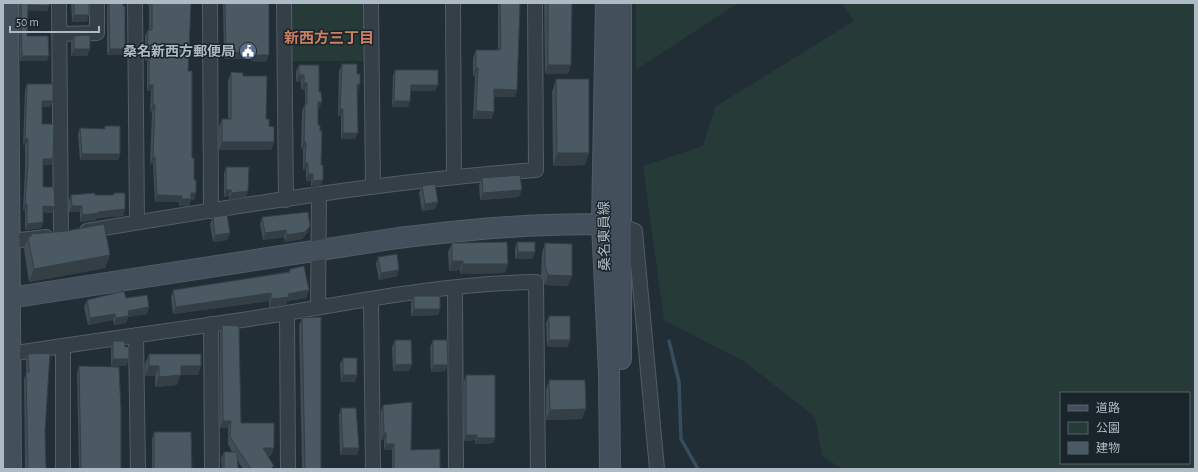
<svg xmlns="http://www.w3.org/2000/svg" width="1198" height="472" viewBox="0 0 1198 472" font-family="'Alegreya Sans','Noto Sans JP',sans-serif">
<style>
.green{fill:#263b38;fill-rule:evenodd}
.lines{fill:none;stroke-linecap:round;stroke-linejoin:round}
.stream{stroke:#364d5d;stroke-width:3.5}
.street-casing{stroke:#525d65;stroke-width:16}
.secondary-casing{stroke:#525d65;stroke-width:22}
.street{stroke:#353f47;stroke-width:14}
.secondary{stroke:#434f5a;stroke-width:20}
.wall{fill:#404d54}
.shaded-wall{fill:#343e45}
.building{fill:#4a5962;stroke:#343e45}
.labels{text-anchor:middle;stroke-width:3;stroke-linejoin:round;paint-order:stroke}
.poi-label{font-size:14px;font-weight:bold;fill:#afbbc4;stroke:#1a242b;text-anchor:end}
.street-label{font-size:14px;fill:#afbbc4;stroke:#1a242b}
.neighbourhood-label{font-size:15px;font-weight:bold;fill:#cc7e62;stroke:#1a242b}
</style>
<rect width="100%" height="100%" fill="#222e36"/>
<!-- green -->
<path class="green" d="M290 3H366V61H290Z
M636 3H738L636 70Z
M842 3H1195V469H842L822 456 815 417 745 362 664 320 643 166 703 146 715 107 854 21ZM1061 393H1189V463H1061Z"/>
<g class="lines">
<!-- stream -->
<path class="stream" d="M669 341 679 382 681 439 698 469"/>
<defs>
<path id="street" d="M59 3 61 235
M135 3 137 222
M210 3 211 211
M284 3 286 200
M371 3 373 187
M453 3 454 176
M60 34 97 33V3
M620 225 635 231 657 469
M87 231C235 206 386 181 536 170L535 3
M3 242 46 237
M455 288 456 469
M371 300 373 469
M318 307 319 195
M287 313 288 469
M211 324 212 469
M136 335 138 469
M63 346V469
M3 355C98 340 193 328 287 313 368 299 454 283 536 282L538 469"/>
<path id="secondary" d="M8 3 11 469
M606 3 602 224 609 372 610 469
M621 3V359
M3 299 398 238C472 229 546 222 620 225"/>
</defs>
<!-- street casing -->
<use href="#street" class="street-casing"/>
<!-- secondary casing -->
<use href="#secondary" class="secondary-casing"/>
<!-- street -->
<use href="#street" class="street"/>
<!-- secondary -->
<use href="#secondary" class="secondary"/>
</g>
<!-- wall -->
<path class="wall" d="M19 3H49L47 11 28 10 27 36 47 61H20Z
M71 3H89L87 22H72Z
M107 3H123V55H107Z
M148 3H191L188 71 192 158 196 193 194 200H191L189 206H179V202H155L153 164H150L152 112H150L151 91H147V61H145V36L148 30H149V6H147Z
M223 3H269L266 62 251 61V59H224Z
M498 3H520L517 90 515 97H494V112L491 119H473L475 76H473V58L476 50H498Z
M544 3H572L568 74H545Z
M74 36 90 49 87 56H71V42Z
M342 64 357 74 358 91H357L355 139H341V116H338L339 71Z
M299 65 319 92V109H318V125L321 165 323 180 320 186 311 188V181H306V170H303V149H301L302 111 305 104V90H301V82H296V71Z
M395 70 435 91H411L408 107H392L393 76Z
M231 72 243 76 266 119 274 142 271 150H219V127L222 119H228V81Z
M556 79 589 153 585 165 553 166 552 92Z
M27 84 50 107H42V124L53 159 51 165H43V187L52 213 43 212V222L41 228 25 230V210H23L25 168V145H23L25 90Z
M105 126 120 154 118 160H80L78 134 80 128 104 129Z
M226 167 248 191 246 197 229 200V196L224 197V173Z
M482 178 519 197 480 200 479 185Z
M422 186 438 202 435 209 422 211 419 193Z
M114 193 125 209 123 216 97 218 96 220 80 222V212H69V201L71 195H113Z
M213 217 230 233 227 240 213 242 210 224Z
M262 217 308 232 302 239 285 242 284 237 263 240 260 224Z
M31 234 110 255 105 268 29 282 24 249 28 237 30 236Z
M517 242 535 252 532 259H515V249Z
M452 243 508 264 505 273 460 274V270L449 271 448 252Z
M545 243 568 286 545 285 541 276 542 253Z
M378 257 397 276 379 280 376 264Z
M290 269 309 290 306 298 287 301 286 305 269 307V301L173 314 171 298 173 290 288 272Z
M414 296 440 309 438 315 411 316V303Z
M126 298 149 307 147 314 128 317 126 323 114 325 113 320 88 325 84 307 87 300Z
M549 316 568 347H547L546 323Z
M302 318 321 469H302L299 325Z
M222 325 241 423 271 456H267L273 469H243L237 460 238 469H222L221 458 224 452H232L228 444V428H220V333Z
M395 340 412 364 409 371H393L392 347Z
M433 340 445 371 431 372 430 347Z
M113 341 125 347 129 359 126 366H111V348Z
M28 354 45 432 46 468 49 469H25L24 379 26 373V360Z
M149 354 198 375H180L177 385 155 387V376H145V364Z
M343 358 357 375 355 382H341L340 364Z
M79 366 121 469H79L77 373Z
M466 375 495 438 493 443 475 444V440L464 441V381Z
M549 380 582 419 546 420V390Z
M383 405 411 450 440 469H392V450H384V440H381V411Z
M341 408 359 448 357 455H340L339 415Z
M154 432 192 469H152V439Z"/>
<!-- shaded-wall -->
<path class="shaded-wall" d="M149 3H151L149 6H147Z
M28 5 49 6 47 11 26 10Z
M74 15H89L87 22H72Z
M74 49H90L87 56H71Z
M110 49H125L123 55H107Z
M226 52 253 53 251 59H224Z
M147 54H149L147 61H145Z
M253 55H269L266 62 251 61Z
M22 56H49L47 61H20Z
M548 65H571L568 74H545Z
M476 68H478L475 76H473Z
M299 75H304L301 82H296Z
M304 83H307L305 90H301Z
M357 84H360L358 91H355Z
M149 85H153L151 91H147Z
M411 85H438L435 91H409Z
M494 89 517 90 515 97H491Z
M42 101H53L50 107H40Z
M394 101H410L408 107H392Z
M318 102H322L319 109H316Z
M153 105H155L152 112H150Z
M340 109H343L341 116H338Z
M476 111 494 112 491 119H473Z
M343 133H358L355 139H341Z
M25 139H28L25 145H23Z
M222 142H274L271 150H219Z
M304 142H306L303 149H301Z
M557 153H589L585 165 553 166Z
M82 154H120L118 160H80Z
M153 157H155L153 164H150Z
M43 159H53L51 165H41Z
M305 163H308L306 170H303Z
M308 174H313L311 181H306Z
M323 180 320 186 311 188 313 181Z
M226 190H231L229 196 224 197Z
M522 190 519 197 480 200 483 193Z
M248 191 246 197 229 200 232 193Z
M191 193H196L194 200H191L189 206H179L181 199Z
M157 195 182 196 179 202H155Z
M438 202 435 209 422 211 425 204Z
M25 204H27L25 210H23Z
M43 206 55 207 52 213 41 212Z
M72 206H82L80 212H69Z
M125 209 123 216 97 218 96 220 80 222 82 215 98 212Z
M43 222 41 228 25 230 27 224Z
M310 226 308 232 302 239 285 242 287 235Z
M286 230 284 237 263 240 265 233Z
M230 233 227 240 213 242 215 235Z
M518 252H535L532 259H515Z
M110 255 105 268 29 282 34 269Z
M452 261H463L460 270 449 271Z
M463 264H508L505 273 460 274Z
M399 270 397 276 379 280 381 273Z
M548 275 572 276 568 286 545 285Z
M309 290 306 298 287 301 286 305 269 307 272 299 288 294Z
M271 293 269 301 173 314 176 307Z
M149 307 147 314 128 317 126 323 114 325 116 318 128 311Z
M414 309H440L438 315 411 316Z
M115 314 113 320 88 325 90 318Z
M549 340H570L568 347H547Z
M113 359H129L126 366H111Z
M412 364 409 371H393L395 365Z
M433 365H448L445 371 431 372Z
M149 366H159L155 376H145Z
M181 366H201L198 375H180L177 385 155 387 159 377Z
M343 375H357L355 382H341Z
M586 409 582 419 546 420 550 410Z
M223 421H231L228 428H220Z
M384 433H386L384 440H381Z
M466 435H477L475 440 464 441Z
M477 438H495L493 443 475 444Z
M386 444H394L392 450H384Z
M263 448H274L271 456H260Z
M343 448H359L357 455H340Z"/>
<!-- building -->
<path class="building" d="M21 3H49V6L28 5 27 36H48L49 56H22Z
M74 3H89V15H74Z
M109 3H123V6H125V49H110Z
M152 3H191L188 71H192V158H194V180H196V193H191V199H181L182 196 157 195 155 157H153L155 105H153V85H149V54H147L148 30H152Z
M225 3H269V55H253V53L226 52Z
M500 3H520L517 90 494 89V112L476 111 478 68H476V50H500L501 48Z
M548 3H572L571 65H548Z
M90 35V49H74V36Z
M342 64H357V74H360V84H357L358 133H343V109H340Z
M299 65H319V92H321L322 102H318V125H320V131H322L321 165H323V180L313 181V174H308V163H305L306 142H304L305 104H307V83H304V75H299Z
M395 70H438V85H411L410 101H394Z
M231 72 243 73V76H267L266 119H269V126L274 127V142H222V119H231Z
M556 79H589V153H557Z
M27 84H53V101H42V124H54L53 159H43V187H54L55 207 43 206V222L27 224V204H25L28 162V139H25Z
M105 126H120V154H82L80 128 105 129Z
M226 167H249L248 191 232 193 231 190H226Z
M520 175 522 190 483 193 482 178Z
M435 184 438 202 425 204 422 186Z
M95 193V195H114V193H125V209L98 212 99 213 82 215V206H72L71 195Z
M308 212 310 226 305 232 287 235 286 230 265 233 262 217Z
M227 215 230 233 215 235 213 217Z
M104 224 110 255 34 269 28 237 31 236V234L66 231Z
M507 242 508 264H463V261H452V243Z
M517 242H535V252H518Z
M545 243 572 244V276L548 275 545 266Z
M397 254 399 270 381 273 378 257Z
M304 266 309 290 288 294 289 297 272 299 271 293 176 307 173 290 290 272V269Z
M124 291 126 298 147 295 149 307 128 311 129 316 116 318 115 314 90 318 87 300Z
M414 296H440V309H414Z
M549 316H570V340H549Z
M321 317V469H305L302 318Z
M222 325 239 326 241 423H274V448H263L274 466 270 469H251L230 437 231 421H223Z
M395 340H411L412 364 395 365Z
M433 340H447L448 365H433Z
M113 341H125V347H129V359H113Z
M50 353 45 432 46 468H49V469H28L26 372H29L28 354Z
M149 354H201V366H181V375L159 377V366H149Z
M343 358H357V375H343Z
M79 366 119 367 121 410V469H80V467H81Z
M466 375H495V438H477V435H466Z
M549 380H585L586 409 550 410Z
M412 402 411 450 440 449V469H394V444H386V433H384L383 405Z
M341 408H356L359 448H343Z
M154 432H191L192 469H154Z
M224 452H237L238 469H224Z"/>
<!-- icons -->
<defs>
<symbol id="civic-disc" viewBox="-11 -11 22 22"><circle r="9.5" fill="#5c6f8a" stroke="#1a242b"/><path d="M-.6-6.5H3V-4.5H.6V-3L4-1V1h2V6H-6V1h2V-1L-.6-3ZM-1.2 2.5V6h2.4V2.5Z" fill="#fff"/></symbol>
</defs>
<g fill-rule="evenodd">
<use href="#civic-disc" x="238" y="41" width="20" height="20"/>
</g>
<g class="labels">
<!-- poi labels -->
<g class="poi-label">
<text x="235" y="56">桑名新西方郵便局</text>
</g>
<!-- street labels -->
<g class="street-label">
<text transform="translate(604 236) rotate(-91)" y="5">桑名東員線</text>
</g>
<!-- neighbourhood labels -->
<g class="neighbourhood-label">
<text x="329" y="43">新西方三丁目</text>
</g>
</g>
<!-- border -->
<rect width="1198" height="472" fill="none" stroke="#afbbc4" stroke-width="8"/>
<!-- legend -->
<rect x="1060" y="392" width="130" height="72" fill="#1a242b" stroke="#566068"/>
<rect x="1068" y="405" width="20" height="6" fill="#434f5a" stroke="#566068"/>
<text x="1096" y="412" font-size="12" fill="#afbbc4">道路</text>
<rect x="1068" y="422" width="20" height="12" fill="#263b38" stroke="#566068"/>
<text x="1096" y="432" font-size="12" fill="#afbbc4">公園</text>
<rect x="1068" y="442" width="20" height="12" fill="#4a5962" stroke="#566068"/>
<text x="1096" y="452" font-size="12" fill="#afbbc4">建物</text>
<!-- scale -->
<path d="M10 26v6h89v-6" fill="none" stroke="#afbbc4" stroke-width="2"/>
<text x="16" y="26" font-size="12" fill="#afbbc4" stroke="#1a242b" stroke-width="3" paint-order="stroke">50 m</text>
</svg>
